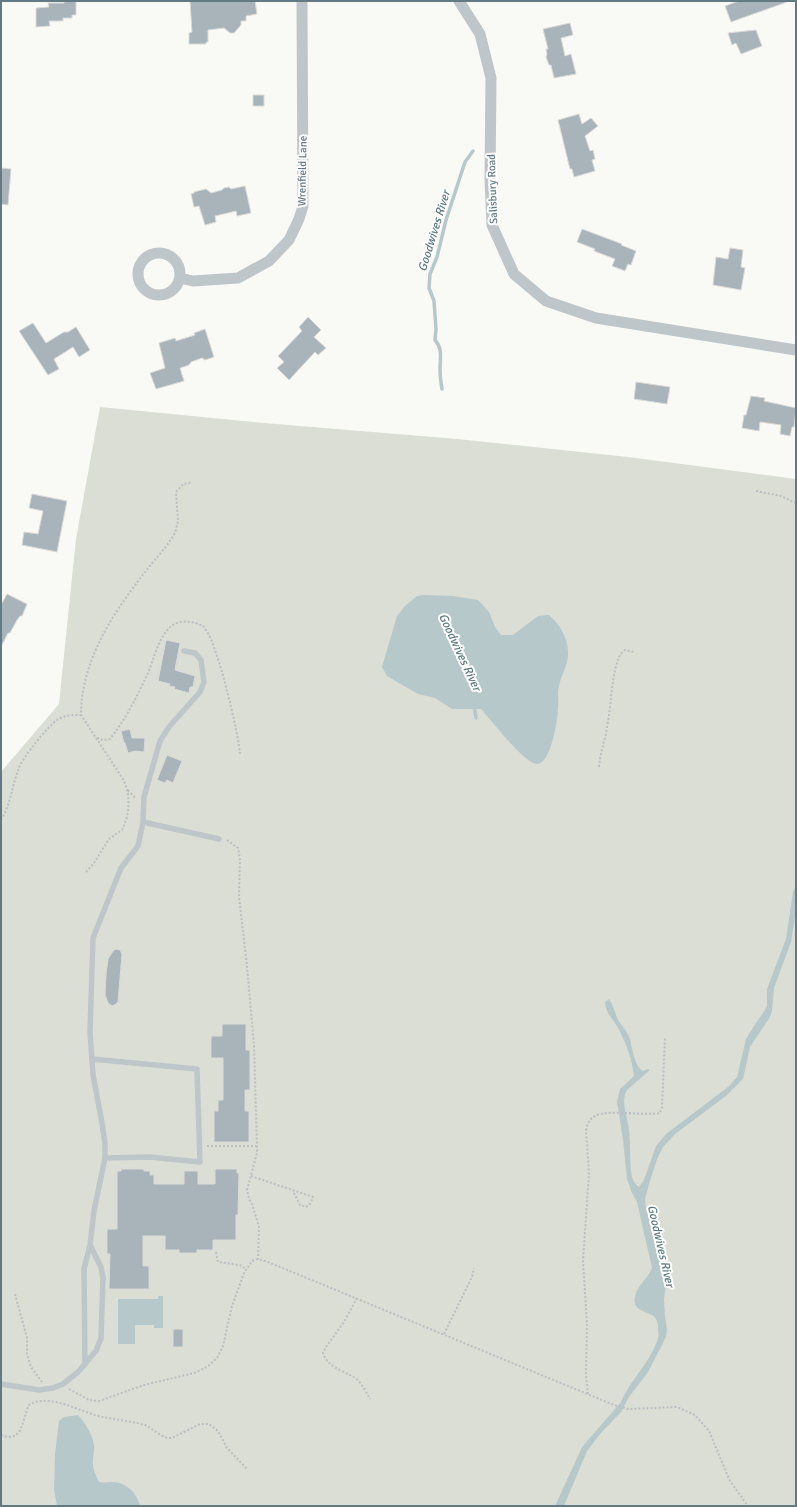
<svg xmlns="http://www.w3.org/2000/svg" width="797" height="1507" viewBox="0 0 797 1507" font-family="Signika,sans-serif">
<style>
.green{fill:#daded5}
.water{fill:#b7c8ca}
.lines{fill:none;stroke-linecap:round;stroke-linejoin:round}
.stream{stroke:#b7c8ca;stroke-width:3.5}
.building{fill:#a8b4b9;stroke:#dbdad8}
.path{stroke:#babfc1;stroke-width:2;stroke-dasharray:2 2;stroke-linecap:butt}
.service{stroke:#bfc6c9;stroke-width:5.5}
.minor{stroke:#bfc6c9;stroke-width:11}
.labels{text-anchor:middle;stroke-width:4;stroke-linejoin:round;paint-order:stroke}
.street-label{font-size:11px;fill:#617a84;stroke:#fff}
.water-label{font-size:12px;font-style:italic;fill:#5c7a7e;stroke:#fff}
</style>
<rect width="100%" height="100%" fill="#f9f9f6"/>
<!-- green -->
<path class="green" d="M100 407 264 423 457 439 628 457 796 479V1506H1V772L59 704 76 539Z"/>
<!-- water -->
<path class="water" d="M423 595 453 596 478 600 489 612 495 627 501 635H513L538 616 549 615C560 625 567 636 568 651 569 665 561 674 559 686 557 693 559 701 558 707 558 719 551 764 537 764 524 763 491 720 481 709H452L435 698 418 694 387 676 382 667 397 616 405 606 417 596Z
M796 884V910L791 942 774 988 772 1011 770 1017 750 1047 743 1079 726 1096 675 1134 663 1147 657 1159 649 1184 645 1199 646 1208 666 1286 664 1299 665 1316 667 1330 666 1337 648 1372 629 1397 621 1412 600 1434 587 1451 564 1506H555L582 1447 621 1402C630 1380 651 1362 658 1338 659 1335 658 1331 658 1328 658 1325 658 1322 656 1319 652 1311 631 1313 635 1297 637 1285 648 1279 652 1268L637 1202 632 1193 627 1179 623 1140 617 1101 620 1089 634 1076C632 1060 627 1045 619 1030 615 1021 605 1013 605 1002L609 999C614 1006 615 1013 618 1020 622 1026 628 1032 630 1039 632 1048 635 1067 643 1071L648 1069 650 1070 627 1090C620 1101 628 1118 629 1130 631 1145 629 1162 632 1177 633 1181 635 1184 639 1187L644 1180 656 1146 666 1134 728 1087 737 1077 746 1039 754 1026 765 1010 767 1006V989L786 939 793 892Z
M158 1296H163V1328H154V1325H135V1344H118V1299H158Z
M78 1415C86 1424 94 1436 94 1448 94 1453 93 1457 93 1461 92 1468 96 1475 99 1482 104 1483 107 1482 112 1482 126 1482 137 1493 140 1506H57L54 1490 55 1454 59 1421 64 1417Z"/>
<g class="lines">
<!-- stream -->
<path class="stream" d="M442 389C441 383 440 376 440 370 440 358 443 349 435 340L436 329 434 301 429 288 430 274 437 257 446 220 465 162 473 151
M474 705 476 718"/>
</g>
<!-- building -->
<path class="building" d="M64 1H76V15H72V18H63V21H49L50 26 36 27V8L49 7 48 3H64Z
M190 1H255L257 14 246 16V21H241V25L234 33H230L224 28 208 30V42H206V44H189V33L192 32Z
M739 1H786L787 2 731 22 725 6Z
M570 23 573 35 561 38 565 56 571 54 576 74 554 78 551 65H549L546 57 547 54 546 49H548L543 29Z
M756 30 762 46 741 54 736 43 732 45 728 33Z
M253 95H264V106H253Z
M579 114 582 124 591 118 598 126 585 136 590 151 593 150 595 159 592 160 595 171 574 177 572 169H570L558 120Z
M1 168 11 169 8 205 1 204Z
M245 186 251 213 237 216 236 211 215 216 216 222 205 225 199 206 194 207 191 194 194 193V192L206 189 211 193 222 190 224 188 229 187 231 189Z
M582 229 622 244 621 245 636 251 631 265 628 264 625 271 612 266 615 259 594 251 595 249 577 242Z
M730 248 743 250 741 267 745 268 741 290 713 285 716 257 728 259Z
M308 317 321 330 314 337 326 348 318 355 315 352 289 380 277 368 284 362 278 356 302 331 299 327Z
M33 323 46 343 64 332H68L76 327 90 350 79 357 73 347 54 359 59 369 48 375 19 331Z
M205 329 214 357 205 360 202 358 191 362 189 365 180 368 184 381 156 389 150 373 165 368 159 343 175 338 176 341 195 335 194 333Z
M636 382 670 387 667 404 634 399Z
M751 396 765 398 764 401 796 408 794 427H792L790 436 780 434 781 425 760 422 759 431 742 428 744 415H746Z
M32 494 67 501 57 552 22 545 24 532 38 534 43 511 29 508Z
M7 594 27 604 22 616H20L17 620 10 633H8L1 647V605Z
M166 640 180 643 175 670 195 676 193 687H190L189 693 174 689 175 687 169 686 170 684 158 681Z
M130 729 132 738H145L144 752 135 751 128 753 125 743H124L121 731Z
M167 755 182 761 173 783 167 780 165 783 157 780Z
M116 949 120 950 122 954 118 1002 116 1004 112 1006 108 1003 105 995 106 974 108 959 113 951Z
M222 1024H246V1050H250V1090H245V1111H249V1142H214V1111H218V1100H223V1058H211V1036H222Z
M121 1169H144V1171H150V1175H154V1184H184V1171H198V1184H215V1169H237V1173H239L238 1215H236V1240H213V1250H197V1253H179V1250H165V1236H143V1266H149V1289H109L110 1254H107V1229H117V1171H121Z
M173 1329H183V1347H173Z"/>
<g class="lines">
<!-- path -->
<path class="path" d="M756 491 781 496 796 503
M97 738 103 740 110 739C126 719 137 696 148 673 154 659 159 634 173 625 182 619 195 622 203 626 217 639 238 732 240 754
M599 767C600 753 605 741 607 727 611 707 611 686 616 666 618 660 619 654 625 650L634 652
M128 790 136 799
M1 820C11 804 12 785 19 768 22 758 49 725 57 720 64 715 73 715 81 715
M227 840 238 848 240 860 239 897 247 966 254 1046 257 1146V1153L247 1190 249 1199 252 1204 259 1227 258 1259
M86 872 94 863 109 839 122 830C130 814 131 795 123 779L81 715C81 661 113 613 145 572 155 559 167 547 175 533L178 521 176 492 183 484 191 483
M207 1146H256
M251 1176 313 1197 310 1204 306 1207 300 1205 293 1191
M216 1252 218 1262 240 1265 246 1269
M15 1294 27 1338V1354L31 1367 42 1382
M357 1298 344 1322 326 1347 323 1353C328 1368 343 1370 355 1378 362 1383 366 1392 370 1399
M444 1334 472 1277 474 1268
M69 1389 89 1400 99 1401 144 1385 194 1373 207 1367 217 1358 223 1346 232 1306 244 1273 252 1261 258 1259 268 1262 614 1405 628 1409 677 1407 695 1415 709 1431 730 1481 748 1506
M588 1394 586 1375 587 1324 583 1261 589 1173 586 1131C587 1125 589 1119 595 1116 607 1109 644 1116 660 1113L662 1107 665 1037
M1 1435C24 1444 22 1418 29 1405 50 1392 81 1413 103 1417 117 1420 131 1421 145 1425 154 1429 162 1439 172 1438L200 1424H209L218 1431 227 1448 247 1469"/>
<!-- service -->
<path class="service" d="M143 822 219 839
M92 1059 197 1069 200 1162 149 1157 105 1158
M85 1364 84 1269 90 1245 94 1211 105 1158V1144L102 1123 93 1075 90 1032 93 938 121 868 138 846 143 822 144 797 160 741 169 727 200 692 204 682 201 660 195 653 184 651
M1 1384 39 1390 53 1388 63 1384 78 1372 96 1351 101 1338 103 1278 101 1267 90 1245"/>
<!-- minor -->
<path class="minor" d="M459 1 480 34 491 78 490 180 492 225 514 274 546 301 596 318 796 350
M138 274a21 21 0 1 1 42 0a21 21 0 1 1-42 0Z
M180 278 193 281 238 278 269 261 289 240 299 219 303 206 302 1"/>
</g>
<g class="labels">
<!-- street labels -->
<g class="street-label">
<text transform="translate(302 171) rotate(-89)" y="4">Wrenfield Lane</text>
<text transform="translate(492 189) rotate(-92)" y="4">Salisbury Road</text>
</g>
<!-- water labels -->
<g class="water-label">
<text transform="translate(434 231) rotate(-73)" y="4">Goodwives River</text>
<text transform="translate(460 652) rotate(65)" y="4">Goodwives River</text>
<text transform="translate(661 1246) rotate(77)" y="4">Goodwives River</text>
</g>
</g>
<!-- border -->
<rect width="797" height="1507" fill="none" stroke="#617a84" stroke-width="4"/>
</svg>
